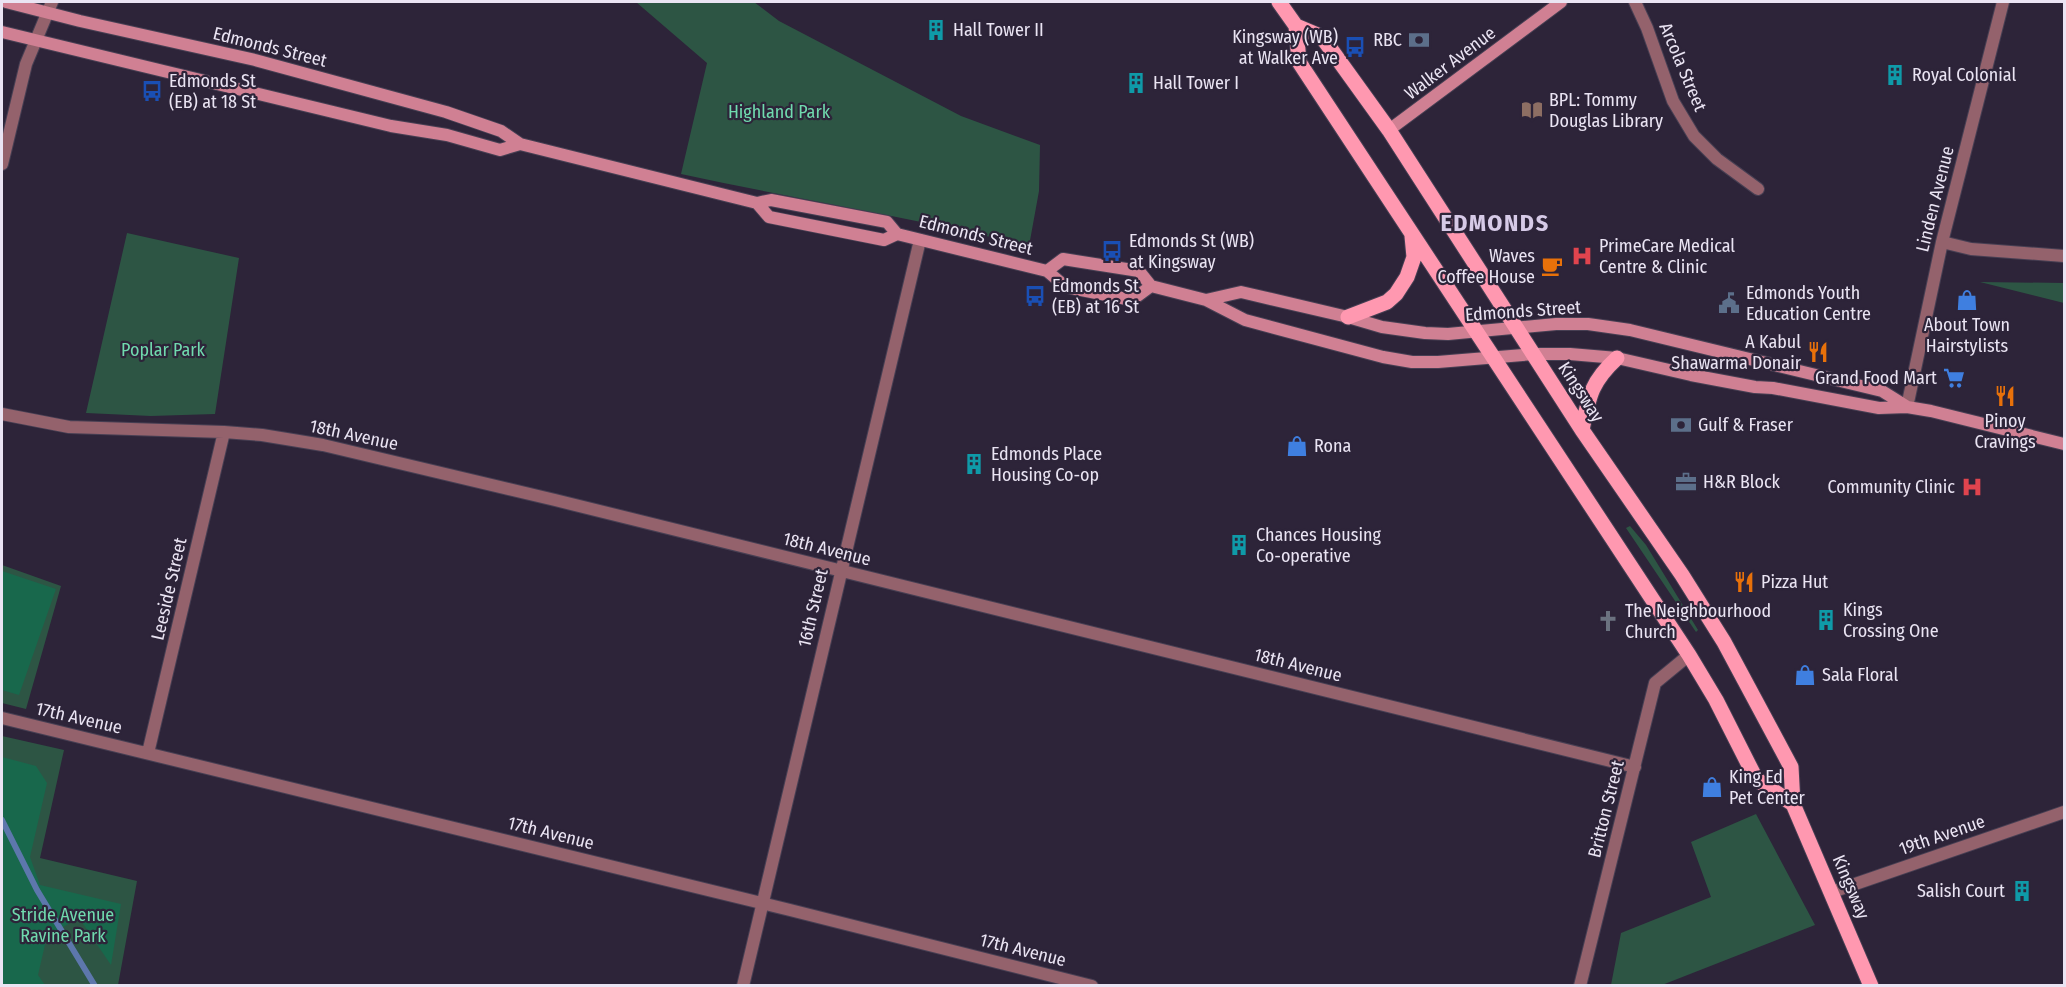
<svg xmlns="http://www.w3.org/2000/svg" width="2066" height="987" viewBox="0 0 2066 987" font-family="'Fira Sans Condensed',sans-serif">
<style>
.green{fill:#2d5544}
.forest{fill:#18684c}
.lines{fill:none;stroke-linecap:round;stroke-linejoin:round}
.stream{stroke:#5d77ac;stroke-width:6}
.street-casing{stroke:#473f53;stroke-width:14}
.secondary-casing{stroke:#473f53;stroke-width:14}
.primary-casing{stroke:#473f53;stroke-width:17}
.street{stroke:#94626c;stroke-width:12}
.secondary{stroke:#d08093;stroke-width:12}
.primary{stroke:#ff98b0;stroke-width:15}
.labels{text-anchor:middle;stroke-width:4.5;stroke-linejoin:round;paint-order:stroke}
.poi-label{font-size:18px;fill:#eae4f3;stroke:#2d2439;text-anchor:start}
.street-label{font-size:18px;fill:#eae4f3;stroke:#2d2439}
.park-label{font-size:18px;fill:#70daae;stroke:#2d2439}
.district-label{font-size:24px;font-weight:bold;letter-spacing:1.5px;fill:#d6cae7;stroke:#2d2439}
</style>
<rect width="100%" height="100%" fill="#2d2439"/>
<!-- green -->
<path class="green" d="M636 2H754L779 21 961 116 1040 145 1039 191 1029 246C914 218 796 199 681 174L707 63Z
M127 233 239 258 215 414 151 416 86 413Z
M1980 282 2064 283V303Z
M1630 526 1646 545 1698 630 1696 632 1626 528Z
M2 565 61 586 26 709 2 703Z
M2 736 64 750 40 858 137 881 118 985 2 986Z
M1756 814 1815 925 1662 985H1611L1621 933 1711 897 1691 842Z"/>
<!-- forest -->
<path class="forest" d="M2 571 56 589 19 695 2 690Z
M2 757 36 766 47 783 30 857 40 885 121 904 111 965 79 918 47 936 38 975 45 985H2Z"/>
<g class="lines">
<!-- stream -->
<path class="stream" d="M2 820 37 890 95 986"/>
<defs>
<path id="street" d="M1635 2 1647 28 1673 101 1694 136 1717 159 1758 189
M2 164 26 64 52 2
M1942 242 1971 249 2064 256
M1907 407 1942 242 2003 2
M2 414 69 427 224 432 262 435 323 445 555 500 1635 767
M2 718 790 910 1092 986
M148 753 224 432
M1832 892 2064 812
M743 986 920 240
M1580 986 1655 683 1689 655"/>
<path id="secondary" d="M6 2 80 21 255 60 446 112 501 131 520 144 757 203 771 200 887 222 897 234 1047 271 1066 287 1132 300 1151 286
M2 32 391 126 447 135 500 150 520 144
M1389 130 1561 2
M757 203 769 217 884 240 897 234
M1047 271 1063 259 1139 271 1151 286 1206 300 1245 320 1383 357 1412 362H1438L1534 354H1570L1617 358 1691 375 1755 387 1773 388 1879 408 1907 407 1931 411 2064 444
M1206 300 1241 292 1348 317 1382 327 1425 333 1448 334 1556 324H1588L1630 330 1882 391 1906 406"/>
<path id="primary" d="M1279 2 1296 26 1322 37 1389 130 1582 430 1682 575 1724 642 1791 767 1793 804 1871 986
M1296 26 1299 62 1689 655 1716 700 1756 779 1793 804
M1348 317 1387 302 1396 294 1407 277 1414 257 1412 236
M1582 430C1589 396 1591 382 1617 358"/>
</defs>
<!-- street casing -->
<use href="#street" class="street-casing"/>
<!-- secondary casing -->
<use href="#secondary" class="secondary-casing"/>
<!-- primary casing -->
<use href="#primary" class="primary-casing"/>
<!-- street -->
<use href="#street" class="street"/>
<!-- secondary -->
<use href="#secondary" class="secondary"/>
<!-- primary -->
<use href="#primary" class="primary"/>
</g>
<!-- icons -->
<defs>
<symbol id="building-bare" viewBox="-9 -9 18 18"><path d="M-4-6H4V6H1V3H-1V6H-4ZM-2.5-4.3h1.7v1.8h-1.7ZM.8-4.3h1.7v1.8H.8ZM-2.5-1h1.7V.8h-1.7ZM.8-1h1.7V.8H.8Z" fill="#0f9aa8" stroke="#2d2439" stroke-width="2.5" paint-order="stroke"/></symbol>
<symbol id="bank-bare" viewBox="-9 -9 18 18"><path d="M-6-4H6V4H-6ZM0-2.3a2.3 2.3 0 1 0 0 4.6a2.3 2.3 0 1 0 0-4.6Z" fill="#5c6f8a" stroke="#2d2439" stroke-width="2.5" paint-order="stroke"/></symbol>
<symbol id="bus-bare" viewBox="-9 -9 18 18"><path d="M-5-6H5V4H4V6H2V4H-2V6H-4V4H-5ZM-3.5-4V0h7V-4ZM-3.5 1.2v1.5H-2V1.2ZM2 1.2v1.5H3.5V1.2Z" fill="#1a4fb4" stroke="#2d2439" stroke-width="2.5" paint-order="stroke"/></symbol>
<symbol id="library-bare" viewBox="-9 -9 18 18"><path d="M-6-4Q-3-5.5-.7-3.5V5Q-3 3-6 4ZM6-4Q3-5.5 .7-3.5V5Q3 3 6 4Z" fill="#8d6e63" stroke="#2d2439" stroke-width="2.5" paint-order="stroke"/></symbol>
<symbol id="hospital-bare" viewBox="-9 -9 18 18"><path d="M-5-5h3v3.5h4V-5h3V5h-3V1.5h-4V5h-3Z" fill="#e0444e" stroke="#2d2439" stroke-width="2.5" paint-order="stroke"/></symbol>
<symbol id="cafe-bare" viewBox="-9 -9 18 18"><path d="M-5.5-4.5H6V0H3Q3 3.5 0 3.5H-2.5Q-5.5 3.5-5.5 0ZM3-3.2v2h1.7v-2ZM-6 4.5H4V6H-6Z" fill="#e8710a" stroke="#2d2439" stroke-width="2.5" paint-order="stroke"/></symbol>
<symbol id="shop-bare" viewBox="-9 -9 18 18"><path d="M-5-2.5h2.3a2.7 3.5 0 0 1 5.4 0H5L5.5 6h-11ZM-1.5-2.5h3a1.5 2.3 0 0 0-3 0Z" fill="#3f7fe0" stroke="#2d2439" stroke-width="2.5" paint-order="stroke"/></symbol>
<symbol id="civic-bare" viewBox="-9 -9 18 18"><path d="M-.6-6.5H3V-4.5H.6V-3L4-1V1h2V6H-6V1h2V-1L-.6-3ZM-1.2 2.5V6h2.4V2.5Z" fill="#5c6f8a" stroke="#2d2439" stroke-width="2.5" paint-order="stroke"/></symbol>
<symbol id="restaurant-bare" viewBox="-9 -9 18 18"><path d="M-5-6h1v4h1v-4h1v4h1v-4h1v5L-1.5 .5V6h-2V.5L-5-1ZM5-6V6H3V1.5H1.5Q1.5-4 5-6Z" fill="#e8710a" stroke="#2d2439" stroke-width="2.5" paint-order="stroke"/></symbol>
<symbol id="supermarket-bare" viewBox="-9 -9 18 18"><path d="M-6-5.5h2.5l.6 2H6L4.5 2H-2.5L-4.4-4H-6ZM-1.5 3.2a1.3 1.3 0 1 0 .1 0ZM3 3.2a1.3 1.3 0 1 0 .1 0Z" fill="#3f7fe0" stroke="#2d2439" stroke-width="2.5" paint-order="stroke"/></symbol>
<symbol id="office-bare" viewBox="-9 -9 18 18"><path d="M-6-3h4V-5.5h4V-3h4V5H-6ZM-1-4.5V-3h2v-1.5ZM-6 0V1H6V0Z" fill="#5c6f8a" stroke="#2d2439" stroke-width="2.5" paint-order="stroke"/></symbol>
<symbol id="church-bare" viewBox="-9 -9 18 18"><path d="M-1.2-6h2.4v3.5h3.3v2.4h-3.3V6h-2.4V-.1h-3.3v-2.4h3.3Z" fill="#6b7280" stroke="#2d2439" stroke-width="2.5" paint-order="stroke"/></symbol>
</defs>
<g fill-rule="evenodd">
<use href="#building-bare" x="921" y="15" width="30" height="30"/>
<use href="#bank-bare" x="1404" y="25" width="30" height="30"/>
<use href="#bus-bare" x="1340" y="32" width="30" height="30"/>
<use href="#building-bare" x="1880" y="60" width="30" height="30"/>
<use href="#building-bare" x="1121" y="68" width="30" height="30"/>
<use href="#bus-bare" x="137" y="76" width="30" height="30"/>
<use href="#library-bare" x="1517" y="95" width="30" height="30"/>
<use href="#bus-bare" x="1097" y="236" width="30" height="30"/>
<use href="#hospital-bare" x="1567" y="241" width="30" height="30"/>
<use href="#cafe-bare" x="1537" y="251" width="30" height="30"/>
<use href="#bus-bare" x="1020" y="281" width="30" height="30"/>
<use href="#shop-bare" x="1952" y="285" width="30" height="30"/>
<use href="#civic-bare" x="1714" y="288" width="30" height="30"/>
<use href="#restaurant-bare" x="1803" y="337" width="30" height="30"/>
<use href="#supermarket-bare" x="1939" y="363" width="30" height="30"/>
<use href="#restaurant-bare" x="1990" y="381" width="30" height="30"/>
<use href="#bank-bare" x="1666" y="410" width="30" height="30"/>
<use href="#shop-bare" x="1282" y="431" width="30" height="30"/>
<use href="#building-bare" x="959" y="449" width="30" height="30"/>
<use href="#office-bare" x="1671" y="467" width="30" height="30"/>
<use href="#hospital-bare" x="1957" y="472" width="30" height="30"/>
<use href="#building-bare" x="1224" y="530" width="30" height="30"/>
<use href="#restaurant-bare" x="1729" y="567" width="30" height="30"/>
<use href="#building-bare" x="1811" y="605" width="30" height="30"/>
<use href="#church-bare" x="1593" y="606" width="30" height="30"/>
<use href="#shop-bare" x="1790" y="660" width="30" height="30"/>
<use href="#shop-bare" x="1697" y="772" width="30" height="30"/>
<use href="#building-bare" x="2007" y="876" width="30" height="30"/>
</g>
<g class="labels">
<!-- poi labels -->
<g class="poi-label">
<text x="953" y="36">Hall Tower II</text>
<text x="1338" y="43" text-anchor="end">Kingsway (WB)<tspan x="1338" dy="21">at Walker Ave</tspan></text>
<text x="1402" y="46" text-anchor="end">RBC</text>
<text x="1912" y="81">Royal Colonial</text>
<text x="169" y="87">Edmonds St<tspan x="169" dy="21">(EB) at 18 St</tspan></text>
<text x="1153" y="89">Hall Tower I</text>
<text x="1549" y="106">BPL: Tommy<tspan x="1549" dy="21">Douglas Library</tspan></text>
<text x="1129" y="247">Edmonds St (WB)<tspan x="1129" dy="21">at Kingsway</tspan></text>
<text x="1599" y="252">PrimeCare Medical<tspan x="1599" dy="21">Centre &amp; Clinic</tspan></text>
<text x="1535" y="262" text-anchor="end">Waves<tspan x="1535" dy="21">Coffee House</tspan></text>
<text x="1052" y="292">Edmonds St<tspan x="1052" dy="21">(EB) at 16 St</tspan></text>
<text x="1746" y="299">Edmonds Youth<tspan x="1746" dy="21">Education Centre</tspan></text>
<text x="1967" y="331" text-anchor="middle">About Town<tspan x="1967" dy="21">Hairstylists</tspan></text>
<text x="1801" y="348" text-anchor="end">A Kabul<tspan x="1801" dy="21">Shawarma Donair</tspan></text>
<text x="1937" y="384" text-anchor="end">Grand Food Mart</text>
<text x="2005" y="427" text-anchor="middle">Pinoy<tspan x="2005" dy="21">Cravings</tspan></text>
<text x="1698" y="431">Gulf &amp; Fraser</text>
<text x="1314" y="452">Rona</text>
<text x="991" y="460">Edmonds Place<tspan x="991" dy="21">Housing Co-op</tspan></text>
<text x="1703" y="488">H&amp;R Block</text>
<text x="1955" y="493" text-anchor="end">Community Clinic</text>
<text x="1256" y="541">Chances Housing<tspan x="1256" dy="21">Co-operative</tspan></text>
<text x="1761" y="588">Pizza Hut</text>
<text x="1843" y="616">Kings<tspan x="1843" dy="21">Crossing One</tspan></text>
<text x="1625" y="617">The Neighbourhood<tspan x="1625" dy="21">Church</tspan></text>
<text x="1822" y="681">Sala Floral</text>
<text x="1729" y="783">King Ed<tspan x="1729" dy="21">Pet Center</tspan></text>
<text x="2005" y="897" text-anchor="end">Salish Court</text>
</g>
<!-- street labels -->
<g class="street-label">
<text transform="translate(270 47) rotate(14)" y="6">Edmonds Street</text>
<text transform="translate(1450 63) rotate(-37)" y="6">Walker Avenue</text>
<text transform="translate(1683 67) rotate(67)" y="6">Arcola Street</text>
<text transform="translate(1935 199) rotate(-76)" y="6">Linden Avenue</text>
<text transform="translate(976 235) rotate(14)" y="6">Edmonds Street</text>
<text transform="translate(1523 311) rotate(-4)" y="6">Edmonds Street</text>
<text transform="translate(1581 392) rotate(57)" y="6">Kingsway</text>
<text transform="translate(354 435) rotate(12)" y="6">18th Avenue</text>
<text transform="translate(827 549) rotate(14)" y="6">18th Avenue</text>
<text transform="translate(169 589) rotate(-77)" y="6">Leeside Street</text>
<text transform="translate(813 608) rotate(-77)" y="6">16th Street</text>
<text transform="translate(1298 665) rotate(14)" y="6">18th Avenue</text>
<text transform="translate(79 718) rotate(13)" y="6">17th Avenue</text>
<text transform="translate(1606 809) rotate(-76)" y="6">Britton Street</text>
<text transform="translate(551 833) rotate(14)" y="6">17th Avenue</text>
<text transform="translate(1942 835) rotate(-19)" y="6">19th Avenue</text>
<text transform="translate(1851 887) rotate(67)" y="6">Kingsway</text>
<text transform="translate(1023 950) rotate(14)" y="6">17th Avenue</text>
</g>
<!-- park labels -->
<g class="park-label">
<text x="779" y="118">Highland Park</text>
<text x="163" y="356">Poplar Park</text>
<text x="63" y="921">Stride Avenue<tspan x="63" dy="21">Ravine Park</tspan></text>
</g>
<!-- district labels -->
<g class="district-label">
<text x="1495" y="231">EDMONDS</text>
</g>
</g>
<!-- border -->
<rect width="2066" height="987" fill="none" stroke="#eae4f3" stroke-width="6"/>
</svg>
